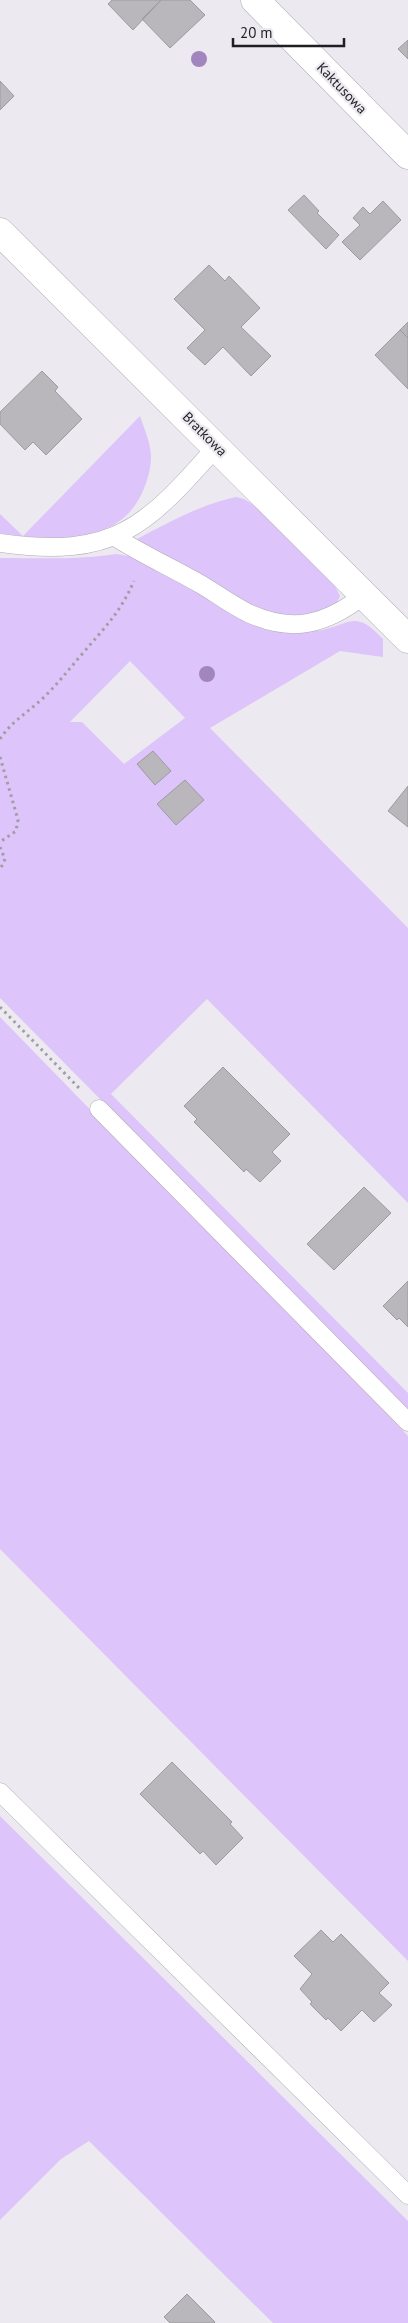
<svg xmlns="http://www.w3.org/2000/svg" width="408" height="2323" viewBox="0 0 408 2323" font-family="'PT Sans',sans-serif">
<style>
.green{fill:#ddc4fa;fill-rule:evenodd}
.building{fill:#b9b6bc;stroke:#9d9aa1}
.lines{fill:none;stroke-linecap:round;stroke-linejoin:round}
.lane-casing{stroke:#afacb3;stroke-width:19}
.street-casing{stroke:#afacb3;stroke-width:29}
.path{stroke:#a09da3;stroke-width:3;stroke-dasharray:2.5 4;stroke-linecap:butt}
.lane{stroke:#fff;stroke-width:18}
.street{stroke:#fff;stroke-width:28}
.tree{fill:#a285bc}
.labels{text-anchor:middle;stroke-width:4.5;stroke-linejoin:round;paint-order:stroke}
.street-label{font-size:14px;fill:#1f1e20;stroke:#ece9f0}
</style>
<rect width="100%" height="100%" fill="#ece9f0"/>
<!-- green -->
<path class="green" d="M140 416C144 428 151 444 151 457 151 469 147 482 142 493 117 548 49 540 0 533V514L23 536Z
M236 497 244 499 257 507 334 584 340 596 336 605 321 612 288 617 265 612 245 604 133 541C166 524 199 505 236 497Z
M116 554 134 557 293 632C301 632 309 632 317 631 351 625 354 608 383 639V657L340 651 210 728 408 928V1203L207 999 111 1094 408 1393V1410L0 998V558C40 558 77 560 116 554ZM130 661 185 718 124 764 82 722H70Z
M0 1017 408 1436V1961L0 1549Z
M0 1816 408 2221V2323H273L89 2141 61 2159 0 2220Z"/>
<!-- building -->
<path class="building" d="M112 0H161L133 30 108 4Z
M161 0H190L205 15 170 48 142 19Z
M408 40V59L398 49Z
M0 81 14 96 0 110Z
M304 195 319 211 317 213 339 235 326 249 288 210Z
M383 201 401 220 360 260 342 242 360 225 353 218 363 207 370 214Z
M209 265 225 281 229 276 260 308 241 327 271 356 251 376 223 347 205 365 187 348 205 330 174 299Z
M408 322V338L400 330Z
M400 330 408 338V389L375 355Z
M42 371 58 387 55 391 82 419 46 455 33 442 25 450 0 424V412Z
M153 751 171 771 155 785 137 764Z
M185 780 204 800 176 825 157 804Z
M408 786V827L388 811Z
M223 1067 290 1134 272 1152 281 1161 260 1182 246 1169 244 1172 194 1122 197 1119 184 1106Z
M364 1187 391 1213 334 1270 307 1244Z
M408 1281V1327L399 1318 397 1320 383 1306Z
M172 1762 232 1822 230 1824 243 1838 216 1865 203 1851 200 1854 140 1794Z
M321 1930 333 1942 341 1934 389 1983 379 1993 392 2005 374 2022 362 2010 341 2031 328 2018 326 2020 310 2004 312 2002 300 1989 312 1974 294 1956Z
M187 2294 215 2322 214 2323H170L164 2317Z"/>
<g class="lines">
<defs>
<path id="lane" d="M115 537C143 555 173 568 202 585 217 594 232 605 248 613 293 634 327 624 364 595
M0 543C114 559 145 528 217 446
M99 1109 408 1422
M0 1792 408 2195"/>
<path id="street" d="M255 0 408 155
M0 232 408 639"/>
</defs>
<!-- lane casing -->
<use href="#lane" class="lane-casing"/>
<!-- street casing -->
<use href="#street" class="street-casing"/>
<!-- path -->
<path class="path" d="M0 739C11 722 27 713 42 699 57 685 69 669 83 653 105 627 120 613 134 581
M0 757 18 820 16 831 0 842
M0 847 5 859 0 870
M0 1007 80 1089"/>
<!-- lane -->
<use href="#lane" class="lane"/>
<!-- street -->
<use href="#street" class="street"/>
</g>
<!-- trees -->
<g class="tree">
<circle cx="199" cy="59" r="8"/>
<circle cx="207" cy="674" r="8"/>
</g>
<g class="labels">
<!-- street labels -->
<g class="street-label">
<text transform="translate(342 88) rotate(46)" y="5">Kaktusowa</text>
<text transform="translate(205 434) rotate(45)" y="5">Bratkowa</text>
</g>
</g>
<!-- scale -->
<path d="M233 38v8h111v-8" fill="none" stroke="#1f1e20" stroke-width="2.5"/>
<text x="240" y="38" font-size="15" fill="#1f1e20" stroke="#ece9f0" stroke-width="4" paint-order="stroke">20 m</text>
</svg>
